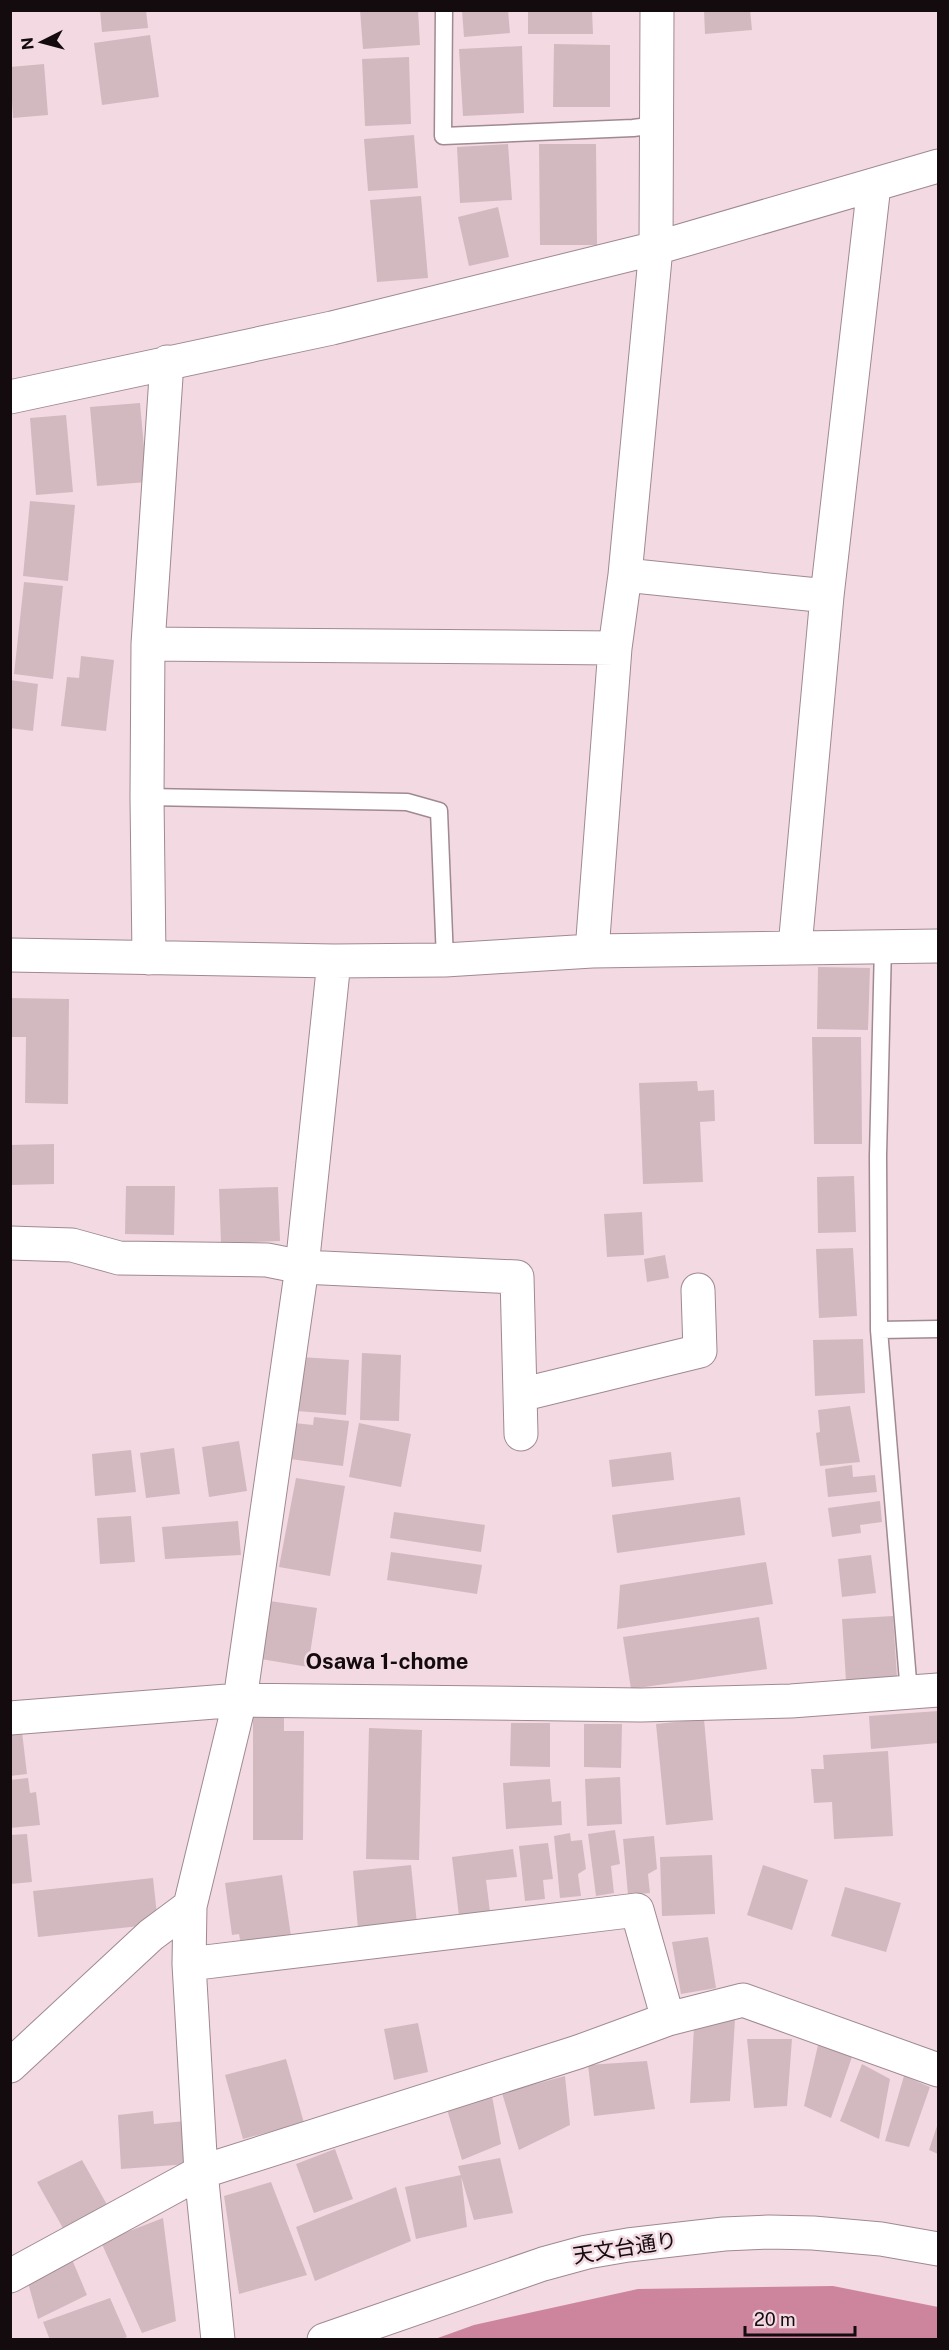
<svg xmlns="http://www.w3.org/2000/svg" width="949" height="2350" viewBox="0 0 949 2350" font-family="'Public Sans','Noto Sans JP',sans-serif">
<style>
.forest{fill:#cc859c}
.building{fill:#d2b9c0}
.lines{fill:none;stroke-linecap:round;stroke-linejoin:round}
.lane-casing{stroke:#a08990;stroke-width:19}
.street-casing{stroke:#a08990;stroke-width:35}
.secondary-casing{stroke:#a08990;stroke-width:35}
.lane{stroke:#fff;stroke-width:16}
.street{stroke:#fff;stroke-width:33}
.secondary{stroke:#fff;stroke-width:33}
.labels{text-anchor:middle;stroke-width:5;stroke-linejoin:round;paint-order:stroke}
.street-label{font-size:21px;fill:#130b0d;stroke:#f3d9e1}
.neighbourhood-label{font-size:22px;font-weight:bold;fill:#130b0d;stroke:#f3d9e1}
</style>
<rect width="100%" height="100%" fill="#f3d9e1"/>
<!-- forest -->
<path class="forest" d="M833 2286 938 2307V2339H435L474 2325 638 2289Z"/>
<!-- building -->
<path class="building" d="M100 10H146L148 28 102 32Z
M360 10H418L420 45 363 49Z
M462 10H508L510 33 464 37Z
M528 10H592L593 34H528Z
M704 10H750L752 30 705 34Z
M150 35 159 97 102 105 94 43Z
M554 44 610 45V107H553Z
M522 46 524 113 463 116 459 49Z
M409 57 411 124 365 126 362 59Z
M44 64 48 115 13 118 10 67Z
M414 135 418 188 368 191 364 139Z
M508 144 512 200 460 203 457 147Z
M539 144H596L597 245H540Z
M421 196 428 278 377 282 370 200Z
M498 207 509 257 469 266 458 217Z
M140 403 147 482 97 486 90 407Z
M66 415 73 492 36 495 30 418Z
M30 501 75 505 68 581 23 576Z
M24 582 63 586 53 679 14 674Z
M81 656 114 660 106 731 61 726 67 677 79 678Z
M10 680 38 684 33 731 10 728Z
M818 967 870 968 868 1030 817 1029Z
M10 998 69 999 68 1104 25 1103 26 1037H10Z
M812 1037H861L862 1144H814Z
M697 1081 698 1091 714 1090 715 1121 700 1122 703 1182 643 1184 639 1083Z
M54 1144V1184L10 1185V1145Z
M854 1176 856 1232 818 1233 817 1177Z
M126 1186H175L174 1235 125 1234Z
M278 1187 280 1241 221 1243 219 1189Z
M642 1212 644 1255 607 1257 604 1214Z
M853 1248 857 1316 819 1318 816 1249Z
M665 1255 669 1278 647 1282 644 1259Z
M863 1339 865 1393 815 1396 813 1340Z
M362 1353 401 1355 399 1421 360 1420Z
M300 1357 349 1360 346 1415 297 1411Z
M850 1406 860 1462 820 1466 816 1433 820 1432 818 1410Z
M314 1417 349 1421 343 1466 290 1459 294 1423 313 1425Z
M359 1423 411 1434 401 1487 349 1477Z
M239 1441 247 1491 209 1497 202 1447Z
M174 1448 180 1494 146 1498 140 1453Z
M131 1450 136 1492 95 1496 92 1454Z
M671 1452 674 1480 612 1487 609 1460Z
M852 1465 853 1477 875 1475 877 1492 828 1497 825 1469Z
M296 1478 345 1486 330 1576 279 1567Z
M740 1497 745 1535 617 1553 612 1515Z
M880 1501 882 1522 860 1525 861 1533 832 1537 828 1508Z
M394 1512 485 1525 481 1552 390 1538Z
M131 1516 135 1562 100 1564 97 1518Z
M238 1521 241 1555 165 1559 162 1527Z
M391 1552 482 1565 477 1594 387 1580Z
M871 1555 876 1593 842 1597 838 1559Z
M766 1562 773 1604 617 1629 620 1585Z
M270 1601 317 1608 308 1667 261 1659Z
M893 1616 897 1677 846 1681 842 1619Z
M759 1617 767 1669 631 1689 623 1637Z
M938 1711V1743L871 1749 869 1716Z
M253 1716H284V1731H304L303 1840H253Z
M704 1719 713 1820 666 1825 656 1724Z
M511 1723H550V1767L510 1766Z
M584 1724H622L621 1768 584 1767Z
M369 1728 422 1730 419 1860 366 1859Z
M22 1732 27 1774 10 1776V1733Z
M888 1751 893 1836 834 1839 832 1802 814 1803 811 1769H824L823 1755Z
M620 1777 622 1824 587 1826 585 1779Z
M28 1778 30 1793 36 1792 40 1825 10 1828V1780Z
M550 1779 552 1802 561 1801 562 1825 506 1829 503 1783Z
M615 1830 620 1864 611 1866 614 1893 596 1896 588 1834Z
M570 1833 571 1841 582 1840 586 1869 578 1874 581 1896 560 1898 554 1836Z
M27 1834 32 1882 10 1884V1835Z
M654 1836 657 1869 648 1874 650 1893 628 1895 623 1839Z
M548 1843 553 1879 543 1880 545 1899 525 1901 519 1846Z
M513 1849 517 1877 486 1880 490 1912 459 1916 452 1857Z
M712 1855 715 1914 662 1916 660 1857Z
M411 1865 417 1924 358 1929 353 1871Z
M763 1865 808 1880 792 1930 747 1915Z
M282 1875 292 1943 242 1951 239 1934 232 1935 225 1883Z
M153 1878 158 1924 38 1937 33 1891Z
M845 1887 901 1903 886 1952 831 1936Z
M708 1937 716 1988 681 1994 672 1942Z
M735 2019 730 2101 690 2103 694 2026Z
M418 2023 428 2072 394 2080 384 2029Z
M747 2039H792L787 2106 754 2108Z
M818 2045 854 2051 831 2118 804 2106Z
M286 2059 304 2123 243 2139 225 2075Z
M647 2061 655 2109 594 2116 588 2065Z
M862 2064 890 2079 879 2139 840 2121Z
M565 2076 570 2125 519 2150 502 2093Z
M904 2076 930 2087 909 2147 885 2141Z
M492 2096 501 2144 462 2160 446 2106Z
M153 2111 154 2124 186 2121 189 2164 121 2169 118 2115Z
M938 2123V2154L929 2150Z
M335 2149 353 2199 314 2213 296 2164Z
M500 2158 513 2213 474 2220 458 2166Z
M82 2160 110 2210 64 2230 37 2182Z
M461 2175 467 2227 416 2239 405 2187Z
M271 2182 307 2275 239 2294 224 2196Z
M396 2187 411 2241 315 2281 296 2227Z
M163 2218 176 2321 142 2333 101 2242Z
M71 2257 87 2295 38 2319 27 2279Z
M110 2298 127 2337 118 2340H50L43 2322Z"/>
<g class="lines">
<defs>
<path id="lane" d="M444 10 443 136 633 128 657 125
M147 797 407 802 439 811 445 960
M883 945 878 1156 879 1330 909 1693
M879 1330 938 1329"/>
<path id="street" d="M10 397 332 328 656 248 938 166
M625 575 827 596
M148 644 615 648
M795 947 827 596 874 185
M592 951 615 648 625 575 656 248 657 10
M10 955 334 961 445 960 592 951 938 946
M149 958 147 797 148 644 167 362
M10 1243 72 1245 119 1258 267 1260 302 1267 517 1277 521 1434
M520 1395 700 1351 698 1290
M10 1718 240 1700 641 1705 791 1701 938 1690
M189 1964 637 1910 668 2019
M10 2066 151 1935 190 1906
M10 2276 201 2172 578 2052 668 2019 743 2000 938 2070
M218 2340 201 2172 189 1964 190 1906 240 1700 302 1267 334 961"/>
<path id="secondary" d="M324 2340 543 2264 587 2252 628 2245 724 2234 769 2232 813 2233 881 2239 938 2249"/>
</defs>
<!-- lane casing -->
<use href="#lane" class="lane-casing"/>
<!-- street casing -->
<use href="#street" class="street-casing"/>
<!-- secondary casing -->
<use href="#secondary" class="secondary-casing"/>
<!-- lane -->
<use href="#lane" class="lane"/>
<!-- street -->
<use href="#street" class="street"/>
<!-- secondary -->
<use href="#secondary" class="secondary"/>
</g>
<g class="labels">
<!-- street labels -->
<g class="street-label">
<text transform="translate(625 2248) rotate(-9)" y="7">天文台通り</text>
</g>
<!-- neighbourhood labels -->
<g class="neighbourhood-label">
<text x="387" y="1669">Osawa 1-chome</text>
</g>
</g>
<!-- border -->
<rect width="949" height="2350" fill="none" stroke="#130b0d" stroke-width="24"/>
<!-- north arrow -->
<g transform="translate(42 42) rotate(264)" stroke="#f3d9e1" stroke-width="4.5" paint-order="stroke">
<path d="M0-4.5L10 22L0 15L-10 22Z" fill="#130b0d"/>
<text y="-9" font-size="16" font-weight="bold" text-anchor="middle" fill="#130b0d">N</text>
</g>
<!-- scale -->
<path d="M745 2326v9h110v-9" fill="none" stroke="#130b0d" stroke-width="3"/>
<text x="754" y="2326" font-size="18" fill="#130b0d" stroke="#f3d9e1" stroke-width="4.5" paint-order="stroke">20 m</text>
</svg>
